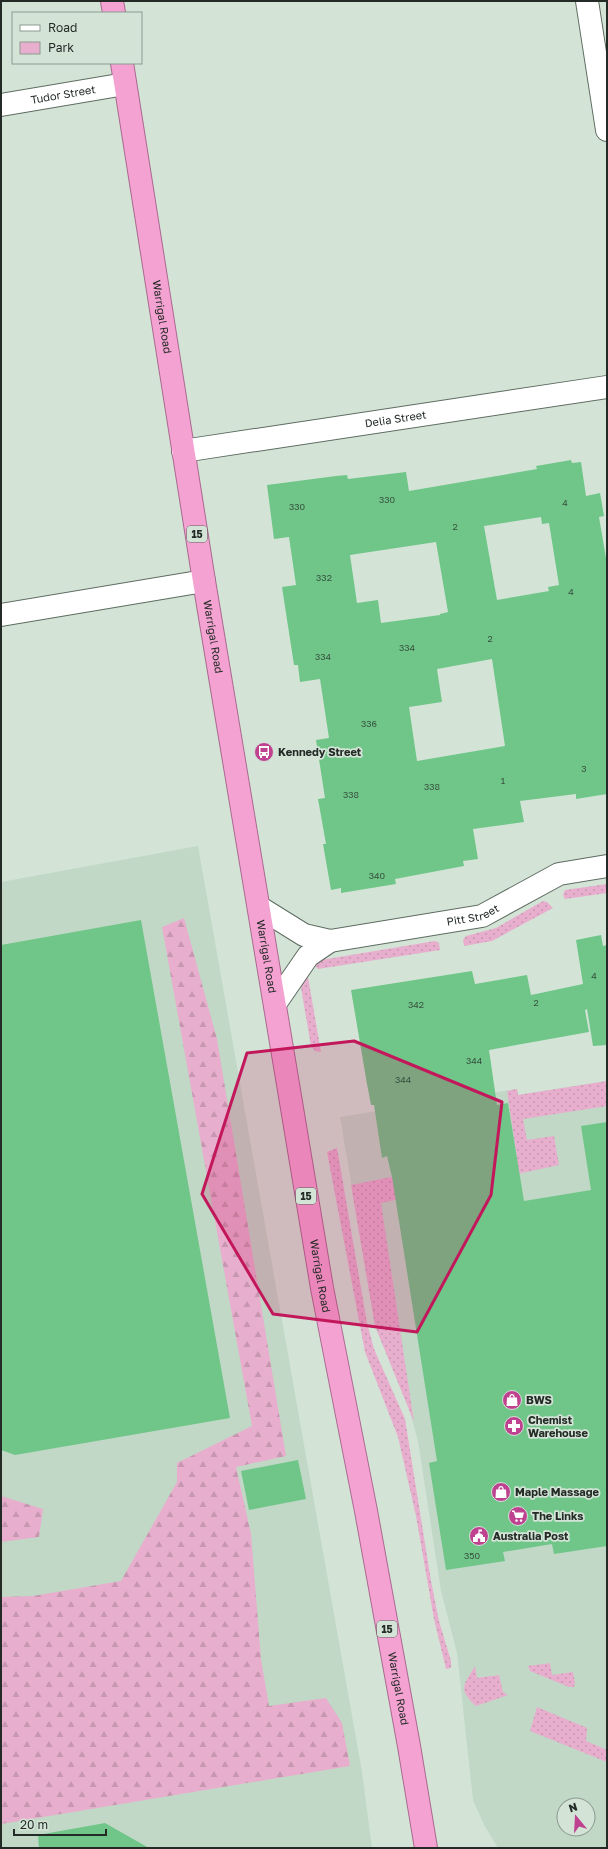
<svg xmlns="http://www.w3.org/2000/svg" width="608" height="1849" viewBox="0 0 608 1849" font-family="'Golos Text',sans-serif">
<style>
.built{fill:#c1d8c6;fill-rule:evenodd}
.green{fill:url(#green-dots)}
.forest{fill:url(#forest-firs)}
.building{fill:#70c689;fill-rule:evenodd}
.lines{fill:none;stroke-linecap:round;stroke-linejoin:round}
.minor-casing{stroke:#5e6c61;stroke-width:24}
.trunk-casing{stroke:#aa698f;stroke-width:24}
.minor{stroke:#fff;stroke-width:22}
.trunk{stroke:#f4a2d2;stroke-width:22}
.marked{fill:#c2185b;fill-opacity:0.2;stroke:#c2185b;stroke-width:3;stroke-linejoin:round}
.labels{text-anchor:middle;stroke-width:3.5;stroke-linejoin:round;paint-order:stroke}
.number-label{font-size:9px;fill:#37523f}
.shield{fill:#d3e4d7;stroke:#58625b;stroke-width:1}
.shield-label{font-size:10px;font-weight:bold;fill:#242b26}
.street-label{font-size:11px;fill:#242b26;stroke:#d3e4d7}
.poi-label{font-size:11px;font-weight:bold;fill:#242b26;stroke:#d3e4d7;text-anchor:start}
</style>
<defs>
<pattern id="green-dots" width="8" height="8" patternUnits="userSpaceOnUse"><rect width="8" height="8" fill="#e8aecd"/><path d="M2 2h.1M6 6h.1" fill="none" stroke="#c796b0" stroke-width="1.8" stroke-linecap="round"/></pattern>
<pattern id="forest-firs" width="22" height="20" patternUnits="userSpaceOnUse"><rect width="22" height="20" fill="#e8aecd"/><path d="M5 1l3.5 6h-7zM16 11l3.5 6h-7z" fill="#c796b0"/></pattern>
</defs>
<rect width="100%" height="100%" fill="#d3e4d7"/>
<!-- built -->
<path class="built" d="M198 846 362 1772 372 1848H1V882Z
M607 1081V1848H498L484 1825 473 1800 457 1653 441 1591 418 1441 408 1405 375 1326 340 1117 517 1089 518 1095ZM564 1805H588V1829H564Z"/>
<!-- green -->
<path class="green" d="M607 884V893L565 899 563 895 565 890Z
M543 901 547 902 553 908 492 941 464 946 463 940 466 936 496 928Z
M435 941 439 943 440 950 318 969 313 964 321 960Z
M308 977 321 1052 315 1051 311 1046 301 988 304 978Z
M607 1081V1106L523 1119 527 1140 554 1136 559 1165 381 1203 414 1422 375 1326 351 1185 391 1177 517 1157 507 1091 517 1089 518 1095Z
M337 1148 367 1323 374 1349 405 1419 431 1581 439 1621 451 1661V1668L446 1669 434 1619 416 1516 398 1437 365 1352 327 1152Z
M550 1663 552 1675 573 1672 575 1683 574 1687H569L530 1671 528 1666Z
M475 1666 477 1678 499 1675 503 1692 508 1695 476 1706C458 1689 463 1686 475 1666Z
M537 1707 587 1728 586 1741 607 1750V1762L530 1731Z"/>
<!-- forest -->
<path class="forest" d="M184 918 217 1039 286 1456 236 1467 251 1534 261 1659 269 1706 326 1698 342 1723 350 1766 1 1824V1597L33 1596 121 1581 177 1482V1463L252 1426 162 927Z
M1 1496 43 1509 39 1537 1 1542Z"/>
<!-- building -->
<path class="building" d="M571 460 572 463 581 462 586 496 600 493 604 516 599 517 607 564V794L576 799V794L520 801 524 822 473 829 478 859 463 861 464 866 395 879 396 884 341 893V888L331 890 323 844H326L318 799 325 798 316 740 329 738 320 679 300 682 298 665H294L282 587 296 585 289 537 274 539 267 485 336 476 347 475 348 479 406 472 409 491 537 469 536 466ZM541 517 542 524 549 523 559 585 548 587 549 591 497 600 484 526ZM436 542 448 612 440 614V615L381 623 378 600 357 603 350 555ZM492 659 505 746 417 761 409 707 442 702 437 669Z
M141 920 230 1418 15 1455 1 1450V945Z
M601 935 603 946 607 945V1045L593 1046 587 1009 585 1010 589 1032 489 1050 497 1105 508 1103 524 1201 591 1190 581 1126 607 1122V1546L554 1554 552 1544 503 1552 505 1561 446 1570 429 1463 437 1461 392 1177 387 1156 382 1158 374 1105H371L367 1084 351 990 472 971 475 984 527 975 531 995 583 984 576 940Z
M298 1460 306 1499 249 1510 241 1471Z
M105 1823 149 1848H39L38 1835Z"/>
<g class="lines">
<defs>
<g id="minor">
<path d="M587 1 607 130"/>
<path id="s1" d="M1 105 125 84"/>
<path id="s2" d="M183 451 607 387"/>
<path d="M1 615 204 581"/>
<path id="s3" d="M259 907 304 935 330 941 482 916 559 874 607 866"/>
<path d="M275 1004 308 956 330 941"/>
</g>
<g id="trunk">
<path d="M112 1 114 13"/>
<path id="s4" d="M122 63 204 581 322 1288 366 1511 409 1746 426 1848"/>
</g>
</defs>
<!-- minor casing -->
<use href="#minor" class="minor-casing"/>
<!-- trunk casing -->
<use href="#trunk" class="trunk-casing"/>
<!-- minor -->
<use href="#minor" class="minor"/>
<!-- trunk -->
<use href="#trunk" class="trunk"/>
</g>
<!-- marked area -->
<path class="marked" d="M354 1041 502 1102 491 1195 417 1332 273 1314 202 1194 247 1053Z"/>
<!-- icons -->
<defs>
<symbol id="bus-disc" viewBox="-11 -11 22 22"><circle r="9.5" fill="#bf4291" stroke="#d3e4d7"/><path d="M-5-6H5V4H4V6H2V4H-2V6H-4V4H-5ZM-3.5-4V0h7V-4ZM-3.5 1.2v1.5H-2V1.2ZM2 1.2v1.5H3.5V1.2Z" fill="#fff"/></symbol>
<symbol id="shop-disc" viewBox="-11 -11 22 22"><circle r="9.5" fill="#bf4291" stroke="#d3e4d7"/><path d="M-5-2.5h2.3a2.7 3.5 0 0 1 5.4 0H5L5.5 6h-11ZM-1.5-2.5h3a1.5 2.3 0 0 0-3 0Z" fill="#fff"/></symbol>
<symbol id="pharmacy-disc" viewBox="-11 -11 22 22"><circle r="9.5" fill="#bf4291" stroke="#d3e4d7"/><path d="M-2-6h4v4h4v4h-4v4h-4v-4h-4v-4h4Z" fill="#fff"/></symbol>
<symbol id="supermarket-disc" viewBox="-11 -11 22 22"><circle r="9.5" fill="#bf4291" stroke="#d3e4d7"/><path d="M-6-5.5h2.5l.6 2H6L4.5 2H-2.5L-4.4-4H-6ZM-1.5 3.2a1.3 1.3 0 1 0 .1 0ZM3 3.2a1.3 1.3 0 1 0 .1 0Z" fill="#fff"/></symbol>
<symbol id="civic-disc" viewBox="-11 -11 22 22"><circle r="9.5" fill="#bf4291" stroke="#d3e4d7"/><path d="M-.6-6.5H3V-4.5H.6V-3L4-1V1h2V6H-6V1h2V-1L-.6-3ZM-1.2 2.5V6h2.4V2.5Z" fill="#fff"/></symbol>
</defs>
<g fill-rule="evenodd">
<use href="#bus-disc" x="253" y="741" width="22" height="22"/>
<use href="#shop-disc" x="501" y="1389" width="22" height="22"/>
<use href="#pharmacy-disc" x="503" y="1415" width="22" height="22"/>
<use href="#shop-disc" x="490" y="1481" width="22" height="22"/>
<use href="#supermarket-disc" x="507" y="1505" width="22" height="22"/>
<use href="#civic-disc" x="468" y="1525" width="22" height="22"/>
</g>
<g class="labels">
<!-- number labels -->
<g class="number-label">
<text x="387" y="503">330</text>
<text x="565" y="506">4</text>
<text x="297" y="510">330</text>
<text x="455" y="530">2</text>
<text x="324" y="581">332</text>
<text x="571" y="595">4</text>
<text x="490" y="642">2</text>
<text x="407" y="651">334</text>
<text x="323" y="660">334</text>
<text x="369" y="727">336</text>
<text x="584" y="772">3</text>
<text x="503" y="784">1</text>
<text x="432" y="790">338</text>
<text x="351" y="798">338</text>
<text x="377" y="879">340</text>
<text x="594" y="979">4</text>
<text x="536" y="1006">2</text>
<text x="416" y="1008">342</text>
<text x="474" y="1064">344</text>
<text x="403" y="1083">344</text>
<text x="472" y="1559">350</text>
</g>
<!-- shield labels -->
<g class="shield">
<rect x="187" y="526" width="20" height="16" rx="3"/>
<rect x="296" y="1188" width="20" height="16" rx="3"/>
<rect x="377" y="1621" width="20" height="16" rx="3"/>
</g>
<g class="shield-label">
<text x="197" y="538">15</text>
<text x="306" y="1200">15</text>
<text x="387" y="1633">15</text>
</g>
<!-- street labels -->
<g class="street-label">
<text dy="4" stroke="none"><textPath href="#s1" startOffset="63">Tudor Street</textPath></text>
<text dy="4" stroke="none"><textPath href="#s4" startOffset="257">Warrigal Road</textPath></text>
<text dy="4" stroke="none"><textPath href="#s2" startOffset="215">Delia Street</textPath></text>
<text dy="4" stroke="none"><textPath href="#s4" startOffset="581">Warrigal Road</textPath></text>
<text dy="4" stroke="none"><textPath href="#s3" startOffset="225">Pitt Street</textPath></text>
<text dy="4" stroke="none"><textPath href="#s4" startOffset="905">Warrigal Road</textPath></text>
<text dy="4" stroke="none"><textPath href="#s4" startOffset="1229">Warrigal Road</textPath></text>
<text dy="4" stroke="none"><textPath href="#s4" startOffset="1649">Warrigal Road</textPath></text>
</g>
<!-- poi labels -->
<g class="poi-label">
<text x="278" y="756">Kennedy Street</text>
<text x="526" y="1404">BWS</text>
<text x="528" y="1424">Chemist<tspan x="528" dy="13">Warehouse</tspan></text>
<text x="515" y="1496">Maple Massage</text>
<text x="532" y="1520">The Links</text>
<text x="493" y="1540">Australia Post</text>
</g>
</g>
<!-- border -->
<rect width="608" height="1849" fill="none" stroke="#242b26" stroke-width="4"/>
<!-- legend -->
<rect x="12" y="12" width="130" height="52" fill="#d3e4d7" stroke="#8d9a90"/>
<rect x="20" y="25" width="20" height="6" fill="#ffffff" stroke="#8d9a90"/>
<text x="48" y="32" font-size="12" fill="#242b26">Road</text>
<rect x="20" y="42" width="20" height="12" fill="#e8aecd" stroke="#8d9a90"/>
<text x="48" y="52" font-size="12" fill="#242b26">Park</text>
<!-- north arrow -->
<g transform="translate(576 1817) rotate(342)"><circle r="19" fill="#d3e4d7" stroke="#8d9a90"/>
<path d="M0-3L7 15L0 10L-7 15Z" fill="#bf4291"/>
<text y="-6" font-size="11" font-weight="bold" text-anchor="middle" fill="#242b26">N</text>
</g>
<!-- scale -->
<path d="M14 1829v6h92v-6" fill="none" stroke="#242b26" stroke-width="2"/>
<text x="20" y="1829" font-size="12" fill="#242b26" stroke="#d3e4d7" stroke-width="3" paint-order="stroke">20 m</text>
</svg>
